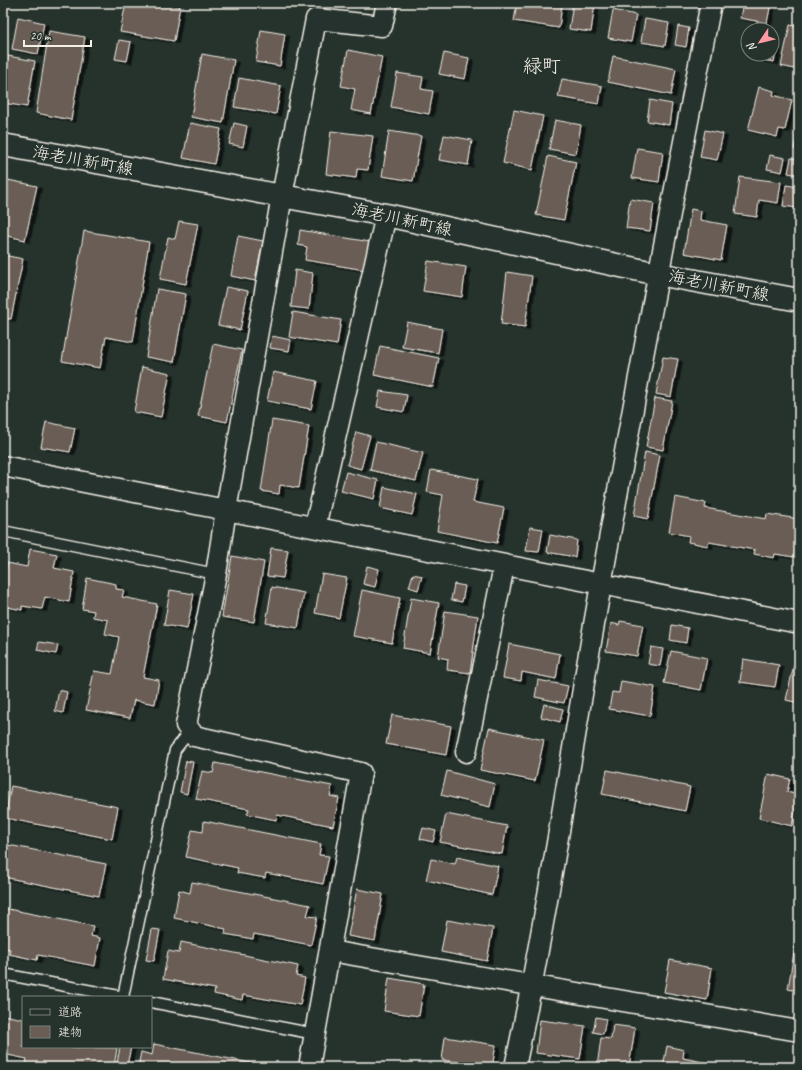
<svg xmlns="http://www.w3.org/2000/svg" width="802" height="1070" viewBox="0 0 802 1070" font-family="Caveat,'Klee One',sans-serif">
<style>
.building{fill:#695d55;stroke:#f4f1e8;filter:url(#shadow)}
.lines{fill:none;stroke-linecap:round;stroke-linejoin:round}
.lane-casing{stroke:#f4f1e8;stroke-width:13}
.street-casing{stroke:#f4f1e8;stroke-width:23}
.secondary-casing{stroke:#f4f1e8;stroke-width:25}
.lane{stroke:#26332d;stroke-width:10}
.street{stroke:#26332d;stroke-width:20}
.secondary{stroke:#26332d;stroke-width:22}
.labels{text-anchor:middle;stroke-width:3;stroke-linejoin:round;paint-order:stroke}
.street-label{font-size:17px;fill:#f4f1e8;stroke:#26332d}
.quarter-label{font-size:19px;fill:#f4f1e8;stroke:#26332d}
</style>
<defs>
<filter id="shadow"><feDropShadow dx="4.5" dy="2.5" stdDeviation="0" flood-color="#0009"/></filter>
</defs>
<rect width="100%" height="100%" fill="#26332d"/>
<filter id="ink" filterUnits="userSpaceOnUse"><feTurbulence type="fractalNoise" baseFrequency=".025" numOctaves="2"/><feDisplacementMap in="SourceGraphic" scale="8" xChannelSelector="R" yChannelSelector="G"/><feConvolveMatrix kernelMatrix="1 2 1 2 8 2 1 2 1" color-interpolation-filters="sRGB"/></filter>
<g filter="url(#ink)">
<!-- building -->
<path class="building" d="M126 3H163L180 6 174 41 120 32Z
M517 3 562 4 559 28 514 21Z
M573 3H595L591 32 569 29Z
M743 3H771L767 23 740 18Z
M613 10 636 15 631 42 608 38Z
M18 17 44 23 38 54 12 49Z
M645 19 669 23 665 46 641 42Z
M790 25 799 27V70L781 66Z
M678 26 689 28 686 47 675 45Z
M261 30 285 34 280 66 256 62Z
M49 31 85 37 71 120 36 113Z
M119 40 131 42 127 61 115 59Z
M772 47 777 48 774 62 757 59 758 54H772Z
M348 50 382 57 371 114 351 110 355 89 341 86Z
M444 53 469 58 465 79 439 74Z
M202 54 234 60 223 123 191 117Z
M8 56 35 61 27 107 3 103V87Z
M613 56 676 69 671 95 608 82Z
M397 73 423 77 421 89 433 91 429 114 391 107Z
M239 78 281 86 276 114 234 107Z
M562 79 602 86 599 104 558 97Z
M759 87 774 91 773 95 792 100 785 130 779 129 777 137 748 130Z
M650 100 672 104 669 125 647 121Z
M514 110 543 116 532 170 503 163Z
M555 120 581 125 576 154 549 149Z
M799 122V150L794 149Z
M190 123 221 129 214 164 183 158Z
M234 123 247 126 243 147 229 144Z
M705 130 723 134 717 160 700 157Z
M331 131 373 136 368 170 357 169 356 178 326 174Z
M389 131 421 136 413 181 382 176Z
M444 135 472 140 468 165 439 160Z
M637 148 663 152 659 182 632 178Z
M770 155 785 158 782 172 767 169Z
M548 156 576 162 564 220 536 215Z
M791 158 799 159V175L788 173Z
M740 177 781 182 778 203 759 200 757 217 735 214Z
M8 180 37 186 25 240 3 235V202Z
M786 185 799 187 797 208 783 206Z
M630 199 654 203 650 231 626 228Z
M691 209 701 211 700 220 727 225 721 260 684 253Z
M179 221 198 224 186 284 160 279 168 237 175 239Z
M300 230 370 242 365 270 305 260 307 247 298 245Z
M84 231 149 242 133 342 106 337 100 368 62 361Z
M238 236 263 241 255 281 231 276Z
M3 255 23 259 11 319 3 318Z
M428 261 466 267 462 297 423 291Z
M295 270 313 273 309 309 291 307Z
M507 272 532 276 525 327 501 324Z
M226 287 248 291 240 330 218 325Z
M157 289 186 294 174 362 146 357Z
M293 312 341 320 337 345 289 337Z
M407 322 442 329 438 353 402 347Z
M272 336 291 340 289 351 270 348Z
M213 344 242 350 227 422 198 416Z
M380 346 439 358 433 387 374 375Z
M663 357 678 359 671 397 656 394Z
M142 367 170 373 161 417 134 412Z
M273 372 317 381 311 409 267 401Z
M380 391 407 395 404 412 377 407Z
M655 398 672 401 663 450 646 447Z
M272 420 309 426 299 488 280 485 279 494 261 491Z
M46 422 75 428 70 452 41 447Z
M356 432 370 436 361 469 347 465Z
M376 442 423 453 416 481 370 470Z
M645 452 660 455 648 519 634 516Z
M431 470 478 479 473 502 504 508 497 543 437 531 443 495 427 492Z
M346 472 378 480 374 499 341 491Z
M384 487 417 494 412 515 380 508Z
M675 497 706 503 705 508 766 519 767 514 799 519V527L794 557 775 554 774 558 754 554 755 550 709 542 708 546 688 542 689 536 669 532Z
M530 527 543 529 539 552 526 551Z
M550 535 577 540 575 557 547 552Z
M271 548 288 550 283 578 267 576Z
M30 549 57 554 54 568 74 572 69 602 45 597 42 609 22 606V610L3 606V576H5L7 563 27 567Z
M232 556 264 562 254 622 222 617Z
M367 566 379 569 375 587 363 584Z
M322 574 347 578 339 618 315 613Z
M413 574 422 576 418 590 409 587Z
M87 578 116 584V589L124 590 122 597 157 604 143 677 159 680 155 704 134 700 130 718 86 710 94 671 112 674 119 637 105 634 108 620 93 617 94 611 82 609Z
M454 584 465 586 462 602 451 600Z
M272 587 304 593 298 628 266 623Z
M170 590 194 594 187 629 164 625Z
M362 590 400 598 392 643 353 636Z
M411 598 439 603 430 653 403 648Z
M445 611 478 616 470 673 447 670 448 659 438 657Z
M620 621 643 625 637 656 606 651 611 623 619 625Z
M672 625 688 628 686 643 670 640Z
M39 642 58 645 56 654 37 650Z
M509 644 560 654 556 679 522 672 521 681 503 678Z
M651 647 663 649 660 666 648 664Z
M671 651 707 658 701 690 664 683Z
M743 659 779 665 775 687 740 682Z
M794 665 799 666V703L786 700Z
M538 680 568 686 564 703 535 697Z
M621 681 655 687 650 716 609 709 612 692 619 693Z
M59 690 67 692 63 713 55 711Z
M544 704 563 709 560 722 541 717Z
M392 715 451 726 446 755 386 744Z
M489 728 544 740 535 781 480 770Z
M186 761 193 762 187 794 180 792Z
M215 763 332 786 330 796 339 798 333 826 277 815 276 820 247 814 249 809 196 799 202 771 213 773Z
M607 770 690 787 685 811 602 794Z
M447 771 495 784 490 807 441 795Z
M768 774 790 779 787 792 798 795 792 826 759 818Z
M11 786 118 807 112 839 5 818Z
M446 814 507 826 502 854 440 842Z
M204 821 321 844 319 855 329 856 323 884 266 873 265 878 237 873 238 868 186 857 192 830 203 832Z
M423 828 436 831 433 842 420 839Z
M3 844 106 864 99 896 3 877Z
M457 857 498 866 492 895 426 880 431 859 455 864Z
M192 882 310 905 307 916 317 917 311 945 254 934 253 939 225 934 226 929 174 918 179 890 190 893Z
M357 889 383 894 375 941 348 936Z
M3 908 93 926 91 936 100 938 95 966 38 955 37 960 9 954 10 949 3 948Z
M447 920 493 928 487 961 441 952Z
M152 929 160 930 154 961 146 960Z
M181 942 298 966 296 976 305 978 300 1005 243 995 242 1000 214 994 215 989 163 979 168 951 179 953Z
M795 946H799V991L788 989Z
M670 960 712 968 707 1000 664 992Z
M389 978 424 984 419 1016 384 1011Z
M3 1015 23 1019V1047L117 1048 114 1067H67L55 1065 54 1067H40L26 1064 27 1059 3 1054Z
M596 1017 606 1019 603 1034 593 1032Z
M540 1020 585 1026 580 1059 536 1053Z
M613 1025 635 1028 629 1067H597L601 1038 611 1039Z
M445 1037 496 1045 492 1067 442 1060Z
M154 1044 271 1067H138L141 1052 152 1055Z
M667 1046 684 1050 683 1058 708 1063 707 1067H663Z
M120 1047H131L127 1065 117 1063Z"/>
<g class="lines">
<defs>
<path id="lane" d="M3 531 216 574
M3 974 124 997
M123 997 175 750 190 731
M151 1002 315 1034"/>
<path id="street" d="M3 466 799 623
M315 527 386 215
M466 752 504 566
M330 951 799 1031
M309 1067 361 773 194 736 186 725 216 574 226 510 282 196 316 19 382 26 387 3
M515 1067C549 907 572 746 601 585 635 391 673 197 711 3"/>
<path id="secondary" d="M3 145 386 215 658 274 799 300"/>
</defs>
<!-- lane casing -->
<use href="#lane" class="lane-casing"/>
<!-- street casing -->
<use href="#street" class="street-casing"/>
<!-- secondary casing -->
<use href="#secondary" class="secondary-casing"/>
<!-- lane -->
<use href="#lane" class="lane"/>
<!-- street -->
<use href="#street" class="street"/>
<!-- secondary -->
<use href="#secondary" class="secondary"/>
</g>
</g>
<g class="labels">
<!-- street labels -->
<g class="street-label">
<text transform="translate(83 160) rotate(10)" y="6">海老川新町線</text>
<text transform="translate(402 219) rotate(12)" y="6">海老川新町線</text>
<text transform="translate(719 285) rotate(11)" y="6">海老川新町線</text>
</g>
<!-- quarter labels -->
<g class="quarter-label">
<text x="542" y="72">緑町</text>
</g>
</g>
<!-- margin -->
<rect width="802" height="1070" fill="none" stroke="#26332d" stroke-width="16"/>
<rect x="8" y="8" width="786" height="1054" fill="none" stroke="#f4f1e8" stroke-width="1.5" filter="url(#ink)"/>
<!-- legend -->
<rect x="22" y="996" width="130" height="52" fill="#26332d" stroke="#787f78"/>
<rect x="30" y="1009" width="20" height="6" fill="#26332d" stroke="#787f78"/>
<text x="58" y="1016" font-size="12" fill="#f4f1e8">道路</text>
<rect x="30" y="1026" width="20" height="12" fill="#695d55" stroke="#787f78"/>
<text x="58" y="1036" font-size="12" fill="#f4f1e8">建物</text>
<!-- north arrow -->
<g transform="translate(760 42) rotate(235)"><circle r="19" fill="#26332d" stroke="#787f78"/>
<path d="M0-3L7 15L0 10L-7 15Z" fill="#ff9aa2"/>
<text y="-6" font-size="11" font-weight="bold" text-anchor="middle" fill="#f4f1e8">N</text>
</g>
<!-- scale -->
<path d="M24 40v6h67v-6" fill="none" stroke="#f4f1e8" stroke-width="2"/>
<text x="30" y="40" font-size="12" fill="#f4f1e8" stroke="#26332d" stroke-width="3" paint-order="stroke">20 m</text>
</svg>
